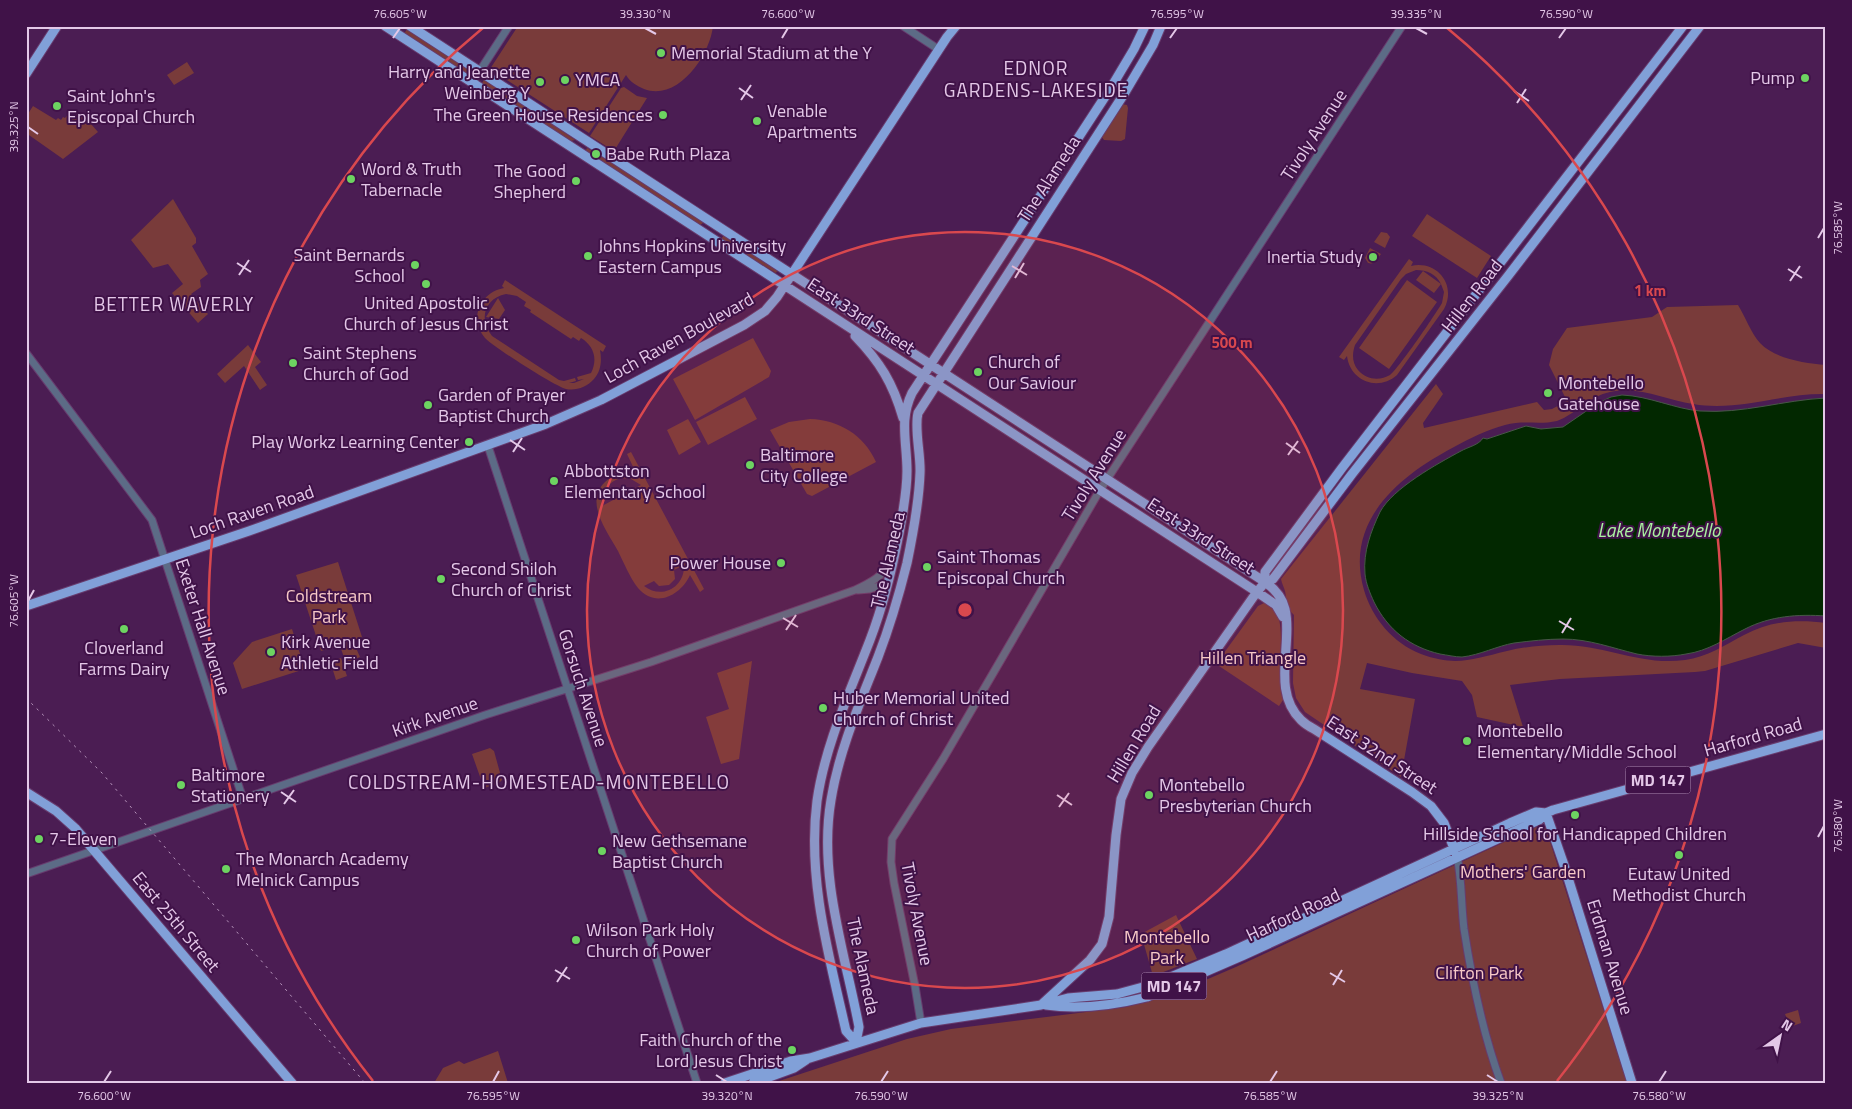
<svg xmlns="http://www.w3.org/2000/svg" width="1852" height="1109" viewBox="0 0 1852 1109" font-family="'Titillium Web',sans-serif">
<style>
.green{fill:#793b3a;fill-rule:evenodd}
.water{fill:#022800;stroke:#465846}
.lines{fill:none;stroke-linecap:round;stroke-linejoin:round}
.minor-casing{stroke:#673c6e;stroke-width:9}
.major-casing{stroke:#673c6e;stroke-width:11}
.minor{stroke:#5c6b86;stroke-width:7}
.major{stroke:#81a0d8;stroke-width:9}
.rail{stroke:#b593ba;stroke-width:1;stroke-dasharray:2.5 5;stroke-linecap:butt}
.ticks{fill:none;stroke:#e4c8e8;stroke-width:2}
.ring{fill:none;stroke:#d9484e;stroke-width:2.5}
.poi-dot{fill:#6dd361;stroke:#401248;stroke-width:2}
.labels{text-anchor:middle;stroke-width:4;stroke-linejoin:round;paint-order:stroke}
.shield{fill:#401248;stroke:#b391b8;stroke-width:1}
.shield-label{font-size:16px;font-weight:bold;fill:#e4c8e8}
.poi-label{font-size:18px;fill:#e4c8e8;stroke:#401248;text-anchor:start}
.street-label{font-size:18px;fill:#e4c8e8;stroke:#401248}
.park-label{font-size:18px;fill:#f7c9c7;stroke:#401248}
.neighbourhood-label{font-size:19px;letter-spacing:1px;fill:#e4c8e8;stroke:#401248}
.water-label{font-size:19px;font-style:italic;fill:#aaf3a1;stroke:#401248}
.centre{fill:#d9484e;stroke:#401248;stroke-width:2.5}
.ring-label{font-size:15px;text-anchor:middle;font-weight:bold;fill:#d9484e;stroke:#401248;stroke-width:4;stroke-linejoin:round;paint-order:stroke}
.neatline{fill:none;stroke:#e4c8e8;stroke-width:2}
.ticks-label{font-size:12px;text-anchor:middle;fill:#e4c8e8}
</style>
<rect width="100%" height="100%" fill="#4b1d53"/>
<!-- green -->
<path class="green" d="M518 26H713C710 55 678 102 644 89 637 86 630 82 626 75L589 133 490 69Z
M408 28 469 69 468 72 465 74 403 35Z
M187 62 194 73 174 85 167 75Z
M484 80 511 95 575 140 571 141 496 95 482 83Z
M624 87 637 96 647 98 614 151 590 136 621 88Z
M1122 104 1127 105 1128 108 1125 139 1121 141 1104 140 1101 136Z
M33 106 56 120 58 118 61 120 63 117 65 118 72 109 91 124 98 132 63 159 26 133V117Z
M587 148 626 172 635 176 704 221 703 223 700 225 681 212 670 208 585 152Z
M173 199 196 238V243L192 246 208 274 200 280 201 287 191 294 208 314 198 323 172 293 183 284 168 264 153 268 131 240Z
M1427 214 1491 256 1477 278 1412 236Z
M1381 232 1387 233 1390 237 1385 248 1374 242Z
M725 233 779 268 776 273 734 248 720 241Z
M1370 248 1381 254C1377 259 1375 265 1368 263L1365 258Z
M1409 259 1413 262 1411 266C1437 260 1457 285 1444 309L1397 375C1378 392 1350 381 1347 356L1344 360 1339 357ZM1416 270C1427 270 1436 274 1441 284L1423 271 1416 280 1434 293 1441 284 1444 292 1442 303C1435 315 1399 368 1390 375 1380 381 1366 380 1358 370 1352 363 1352 354 1355 345L1401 279 1406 274Z
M505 280 606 346 603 352 600 350C602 361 601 371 594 379 587 387 576 391 566 389 556 387 492 346 485 338 468 318 481 292 504 288L502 286ZM506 294 517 296 526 302 524 306 531 310 530 312 571 339 573 337 579 341 581 338C594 346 598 359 591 373L577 377 578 380 584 379 574 383H569L576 381 575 378 564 381 559 380 492 336C478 319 485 298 506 294Z
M1407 280 1437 302 1389 369 1359 348Z
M498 298 505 310 499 319 486 317Z
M1738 305C1745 316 1751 333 1760 343 1775 359 1804 363 1826 365V394C1781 393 1738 412 1693 404 1666 400 1638 385 1610 392 1590 396 1576 414 1557 421 1540 425 1523 420 1505 425 1487 430 1470 438 1454 447 1399 476 1344 521 1364 590 1372 618 1393 643 1421 654 1456 667 1473 659 1507 651 1524 647 1541 645 1559 645 1604 644 1639 666 1685 660 1707 657 1725 645 1744 635 1770 621 1797 619 1826 623V648L1798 643 1705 671 1695 672 1560 679 1510 685 1523 727 1477 717 1472 695 1462 681 1412 673 1367 663 1360 689 1415 699 1401 777 1305 712 1296 698 1293 683 1294 615C1286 608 1287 601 1285 591 1284 587 1282 584 1281 579L1436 384 1443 394 1423 423 1424 428 1537 402 1544 410 1552 409 1567 401 1549 365 1553 349 1567 328 1652 317 1667 307Z
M753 338 771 371 769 377 695 420 673 379Z
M248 345 261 362 255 367 267 385 260 390 244 366 225 383 217 374Z
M745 397 757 419 708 445 696 422Z
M688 419 701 442 679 455 667 430Z
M810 419C839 420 864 435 876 462L812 496 807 494 770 430 789 422Z
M631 452 704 589 700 592 690 575C681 595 656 609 638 588 630 578 624 563 618 551 607 531 584 502 605 482 614 473 625 473 637 475L627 454ZM621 478 631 479 641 485 602 506C600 492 608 482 621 478ZM684 565C685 587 662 600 644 586L654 581 659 586 669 585 675 579 674 570Z
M338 562 362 637 353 641 360 657 346 663 340 646 352 641 321 651 296 575Z
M1264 603C1269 604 1273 606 1276 611 1287 632 1275 674 1283 700L1279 706 1216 664 1258 606Z
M292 629 305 669 242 689 233 663 252 642Z
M341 658 347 676 336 680 330 661Z
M752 661 739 759 721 764 706 717 729 709 717 673Z
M490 748 494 751 502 780 498 784 484 788 472 754Z
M1539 826 1546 829 1627 1083H773L907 1039 951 1029 1126 1007C1190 991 1250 960 1309 933 1386 897 1463 861 1539 826Z
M1176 915 1197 959 1153 976 1141 934Z
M1798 1010 1801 1023 1790 1027 1785 1014Z
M498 1051 508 1083H434L443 1068 459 1061 464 1064Z"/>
<!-- water -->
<path class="water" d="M1622 395C1649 396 1675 409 1700 411 1743 414 1783 400 1826 398V616C1798 614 1770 616 1745 629 1725 639 1708 651 1686 654 1671 657 1652 657 1637 654 1612 648 1589 639 1563 639 1547 639 1530 641 1514 643 1497 646 1480 655 1462 657 1455 657 1447 655 1440 654 1410 647 1388 630 1374 602 1370 593 1366 584 1365 574 1363 552 1371 531 1380 512 1393 488 1437 464 1461 451 1468 447 1479 445 1483 438L1487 439 1526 426 1541 429 1563 427 1598 403 1611 397Z"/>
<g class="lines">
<defs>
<path id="minor" d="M903 26 938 49
M472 83 509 26
M26 353 152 520 243 799
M488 446 697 1083
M858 590 870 589 888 583
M1457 856C1462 880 1461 905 1464 929 1472 981 1483 1034 1501 1083
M26 874 485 715 651 662 855 590C870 583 884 576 892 560
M921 1023 915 986 894 883 891 862 892 839 943 759 1100 490 1402 26"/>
<path id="major" d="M385 26 1257 592 1276 605 1283 617
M410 26 1265 582C1275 589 1282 597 1285 609 1293 645 1271 691 1301 720 1305 724 1310 727 1314 729L1412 792 1431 806 1444 823 1457 856
M26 74 57 26
M855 336C880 362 893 383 903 418
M1265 582V572L1342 468 1683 26
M26 606 249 531 546 424 601 400 744 325 765 311 777 297 947 37 956 26
M26 792 56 811 75 828 292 1083
M1546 813 1564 865 1632 1083
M1041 1005 1090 960 1102 944 1109 917 1116 835 1121 799 1132 773 1148 747 1254 596 1265 582 1273 579 1352 474 1508 276 1700 26
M1046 1005C1079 1010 1115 1005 1147 997L1244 955 1539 820 1546 813 1553 810 1826 734
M856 1042 846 1031C829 956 807 878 817 801 825 745 850 692 870 640 883 606 892 570 899 534 903 513 907 492 907 471 907 442 899 420 912 393L1112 86 1134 49 1145 26
M856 1042 859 1027C845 953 818 876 831 800 839 750 860 703 878 657 890 626 899 595 907 563 913 534 919 503 920 473 921 455 914 429 918 413L1124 94 1153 45 1161 26
M725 1083 791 1061 810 1058 921 1023 1041 1005 1068 998 1117 994 1154 984 1226 954 1510 823 1536 812 1546 813
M753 1083 794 1068 806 1060"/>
</defs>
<!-- minor casing -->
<use href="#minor" class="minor-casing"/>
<!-- major casing -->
<use href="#major" class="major-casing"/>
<!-- minor -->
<use href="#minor" class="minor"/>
<!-- major -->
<use href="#major" class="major"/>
<!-- rail -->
<path class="rail" d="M26 698 102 773 365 1083"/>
</g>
<!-- ticks -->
<path class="ticks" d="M645 28 656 34M1416 28 1427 34M393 38 400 28M782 38 788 28M1170 38 1177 28M1559 38 1566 28M739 88 753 98M1514 91 1529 101M741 100 751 85M1517 103 1526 89M28 127 38 134M1818 238 1824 228M237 263 251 272M1012 266 1027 275M1788 269 1802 278M239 275 249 260M1015 278 1024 263M1790 281 1800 266M510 440 525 450M1286 443 1300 453M513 452 522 438M1288 455 1298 441M28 601 34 590M783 618 798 627M1559 621 1574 630M786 630 796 615M1562 633 1571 618M281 792 296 802M1057 795 1072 805M284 804 294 790M1059 807 1069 793M1818 837 1824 826M555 970 570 979M1330 973 1345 982M557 982 567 967M1333 985 1342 970M716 1075 727 1082M1487 1075 1498 1082M104 1082 111 1071M493 1082 499 1071M881 1082 888 1071M1270 1082 1277 1071M1659 1082 1666 1071"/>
<!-- distance rings -->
<circle cx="965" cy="610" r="378" fill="#d9484e" fill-opacity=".12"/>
<g class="ring">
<circle cx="965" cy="610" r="378"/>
<path d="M373 1081A756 756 0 0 1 484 27M1446 27A756 756 0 0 1 1557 1081"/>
</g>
<!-- markers -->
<g class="poi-dot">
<circle cx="661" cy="53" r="5"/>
<circle cx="1805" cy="78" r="5"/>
<circle cx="565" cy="80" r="5"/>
<circle cx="540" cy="82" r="5"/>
<circle cx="57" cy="106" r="5"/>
<circle cx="663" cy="115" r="5"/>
<circle cx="757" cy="121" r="5"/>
<circle cx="596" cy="154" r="5"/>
<circle cx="351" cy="179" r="5"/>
<circle cx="576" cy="181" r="5"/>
<circle cx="588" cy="256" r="5"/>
<circle cx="1373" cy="257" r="5"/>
<circle cx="415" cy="265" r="5"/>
<circle cx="426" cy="284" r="5"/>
<circle cx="293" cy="363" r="5"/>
<circle cx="978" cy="372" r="5"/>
<circle cx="1548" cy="393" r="5"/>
<circle cx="428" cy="405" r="5"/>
<circle cx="469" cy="442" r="5"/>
<circle cx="750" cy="465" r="5"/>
<circle cx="554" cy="481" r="5"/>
<circle cx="781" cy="563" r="5"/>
<circle cx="927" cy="567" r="5"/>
<circle cx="441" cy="579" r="5"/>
<circle cx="124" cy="629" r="5"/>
<circle cx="271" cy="652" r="5"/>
<circle cx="823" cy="708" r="5"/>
<circle cx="1467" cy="741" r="5"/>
<circle cx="181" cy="785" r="5"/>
<circle cx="1149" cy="795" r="5"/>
<circle cx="1575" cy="815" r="5"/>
<circle cx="39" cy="839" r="5"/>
<circle cx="602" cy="851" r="5"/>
<circle cx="1679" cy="855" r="5"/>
<circle cx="226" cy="869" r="5"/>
<circle cx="576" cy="940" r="5"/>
<circle cx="792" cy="1050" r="5"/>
</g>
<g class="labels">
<!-- shield labels -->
<g class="shield">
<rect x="1625.5" y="766.5" width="65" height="27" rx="4"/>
<rect x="1141.5" y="972.5" width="65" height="27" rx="4"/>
</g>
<g class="shield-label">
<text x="1658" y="786">MD 147</text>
<text x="1174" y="992">MD 147</text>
</g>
<!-- poi labels -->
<g class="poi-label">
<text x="671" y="59">Memorial Stadium at the Y</text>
<text x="530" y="78" text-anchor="end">Harry and Jeanette<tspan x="530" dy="21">Weinberg Y</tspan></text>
<text x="1795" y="84" text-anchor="end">Pump</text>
<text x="575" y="86">YMCA</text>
<text x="67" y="102">Saint John's<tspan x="67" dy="21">Episcopal Church</tspan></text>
<text x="767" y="117">Venable<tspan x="767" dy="21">Apartments</tspan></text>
<text x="653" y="121" text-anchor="end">The Green House Residences</text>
<text x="606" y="160">Babe Ruth Plaza</text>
<text x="361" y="175">Word &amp; Truth<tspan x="361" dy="21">Tabernacle</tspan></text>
<text x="566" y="177" text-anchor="end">The Good<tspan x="566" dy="21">Shepherd</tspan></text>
<text x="598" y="252">Johns Hopkins University<tspan x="598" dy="21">Eastern Campus</tspan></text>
<text x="405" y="261" text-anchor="end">Saint Bernards<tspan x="405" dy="21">School</tspan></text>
<text x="1363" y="263" text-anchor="end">Inertia Study</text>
<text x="426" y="309" text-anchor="middle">United Apostolic<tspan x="426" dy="21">Church of Jesus Christ</tspan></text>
<text x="303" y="359">Saint Stephens<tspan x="303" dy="21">Church of God</tspan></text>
<text x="988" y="368">Church of<tspan x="988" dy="21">Our Saviour</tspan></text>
<text x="1558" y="389">Montebello<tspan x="1558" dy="21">Gatehouse</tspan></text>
<text x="438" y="401">Garden of Prayer<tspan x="438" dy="21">Baptist Church</tspan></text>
<text x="459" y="448" text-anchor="end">Play Workz Learning Center</text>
<text x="760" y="461">Baltimore<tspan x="760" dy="21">City College</tspan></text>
<text x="564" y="477">Abbottston<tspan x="564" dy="21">Elementary School</tspan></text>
<text x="937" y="563">Saint Thomas<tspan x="937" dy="21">Episcopal Church</tspan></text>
<text x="771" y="569" text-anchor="end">Power House</text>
<text x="451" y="575">Second Shiloh<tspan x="451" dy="21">Church of Christ</tspan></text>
<text x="281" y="648">Kirk Avenue<tspan x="281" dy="21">Athletic Field</tspan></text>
<text x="124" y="654" text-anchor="middle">Cloverland<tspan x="124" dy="21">Farms Dairy</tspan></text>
<text x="833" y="704">Huber Memorial United<tspan x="833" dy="21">Church of Christ</tspan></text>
<text x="1477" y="737">Montebello<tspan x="1477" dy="21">Elementary/Middle School</tspan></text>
<text x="191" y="781">Baltimore<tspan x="191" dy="21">Stationery</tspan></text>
<text x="1159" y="791">Montebello<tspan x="1159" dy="21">Presbyterian Church</tspan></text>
<text x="1575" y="840" text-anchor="middle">Hillside School for Handicapped Children</text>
<text x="49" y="845">7-Eleven</text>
<text x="612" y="847">New Gethsemane<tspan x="612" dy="21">Baptist Church</tspan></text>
<text x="236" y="865">The Monarch Academy<tspan x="236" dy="21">Melnick Campus</tspan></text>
<text x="1679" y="880" text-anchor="middle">Eutaw United<tspan x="1679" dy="21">Methodist Church</tspan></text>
<text x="586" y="936">Wilson Park Holy<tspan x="586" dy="21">Church of Power</tspan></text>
<text x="782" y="1046" text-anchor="end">Faith Church of the<tspan x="782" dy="21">Lord Jesus Christ</tspan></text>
</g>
<!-- street labels -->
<g class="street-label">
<text transform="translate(1314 135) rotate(-57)" y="6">Tivoly Avenue</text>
<text transform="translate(1049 179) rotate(-57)" y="6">The Alameda</text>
<text transform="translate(1472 296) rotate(-52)" y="6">Hillen Road</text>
<text transform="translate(861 316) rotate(33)" y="6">East 33rd Street</text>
<text transform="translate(679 338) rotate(-29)" y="6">Loch Raven Boulevard</text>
<text transform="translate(1094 475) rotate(-58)" y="6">Tivoly Avenue</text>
<text transform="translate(252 512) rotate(-19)" y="6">Loch Raven Road</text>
<text transform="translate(1201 536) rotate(33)" y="6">East 33rd Street</text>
<text transform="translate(888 560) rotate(-77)" y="6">The Alameda</text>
<text transform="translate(203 627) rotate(72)" y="6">Exeter Hall Avenue</text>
<text transform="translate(583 688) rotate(72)" y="6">Gorsuch Avenue</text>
<text transform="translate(435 717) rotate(-19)" y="6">Kirk Avenue</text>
<text transform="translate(1753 737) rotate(-16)" y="6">Harford Road</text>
<text transform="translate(1134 744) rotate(-59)" y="6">Hillen Road</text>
<text transform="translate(1382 755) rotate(33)" y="6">East 32nd Street</text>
<text transform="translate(917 914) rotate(79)" y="6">Tivoly Avenue</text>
<text transform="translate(1293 915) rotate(-25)" y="6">Harford Road</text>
<text transform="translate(176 922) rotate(50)" y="6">East 25th Street</text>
<text transform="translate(1610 957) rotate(73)" y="6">Erdman Avenue</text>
<text transform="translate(863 966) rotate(78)" y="6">The Alameda</text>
</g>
<!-- park labels -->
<g class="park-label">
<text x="329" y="602">Coldstream<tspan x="329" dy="21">Park</tspan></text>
<text x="1253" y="664">Hillen Triangle</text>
<text x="1523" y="878">Mothers' Garden</text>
<text x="1167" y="943">Montebello<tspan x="1167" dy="21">Park</tspan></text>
<text x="1479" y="979">Clifton Park</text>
</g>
<!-- neighbourhood labels -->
<g class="neighbourhood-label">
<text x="1036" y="75">EDNOR<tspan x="1036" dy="22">GARDENS-LAKESIDE</tspan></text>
<text x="174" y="311">BETTER WAVERLY</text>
<text x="539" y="789">COLDSTREAM-HOMESTEAD-MONTEBELLO</text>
</g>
<!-- water labels -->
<g class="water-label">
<text x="1659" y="537">Lake Montebello</text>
</g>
</g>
<circle cx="965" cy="610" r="8" class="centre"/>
<g class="ring-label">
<text x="1650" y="296">1 km</text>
<text x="1232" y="348">500 m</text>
</g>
<!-- border -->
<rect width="1852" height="1109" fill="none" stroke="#401248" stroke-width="55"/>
<!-- north arrow -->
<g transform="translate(1780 1036) rotate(33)" stroke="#401248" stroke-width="4" paint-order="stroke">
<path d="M0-4L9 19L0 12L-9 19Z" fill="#e4c8e8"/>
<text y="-8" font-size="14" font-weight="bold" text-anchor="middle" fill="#e4c8e8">N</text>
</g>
<rect x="28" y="28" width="1796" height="1054" class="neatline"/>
<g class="ticks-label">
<text x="400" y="18">76.605°W</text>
<text x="645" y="18">39.330°N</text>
<text x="788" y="18">76.600°W</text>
<text x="1177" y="18">76.595°W</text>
<text x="1416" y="18">39.335°N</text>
<text x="1566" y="18">76.590°W</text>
<text transform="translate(14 127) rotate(-90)" y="4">39.325°N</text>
<text transform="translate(1838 228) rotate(-90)" y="4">76.585°W</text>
<text transform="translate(14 601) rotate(-90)" y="4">76.605°W</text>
<text transform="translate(1838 826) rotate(-90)" y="4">76.580°W</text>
<text x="104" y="1100">76.600°W</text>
<text x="493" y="1100">76.595°W</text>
<text x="727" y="1100">39.320°N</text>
<text x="881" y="1100">76.590°W</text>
<text x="1270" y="1100">76.585°W</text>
<text x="1498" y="1100">39.325°N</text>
<text x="1659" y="1100">76.580°W</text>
</g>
</svg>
